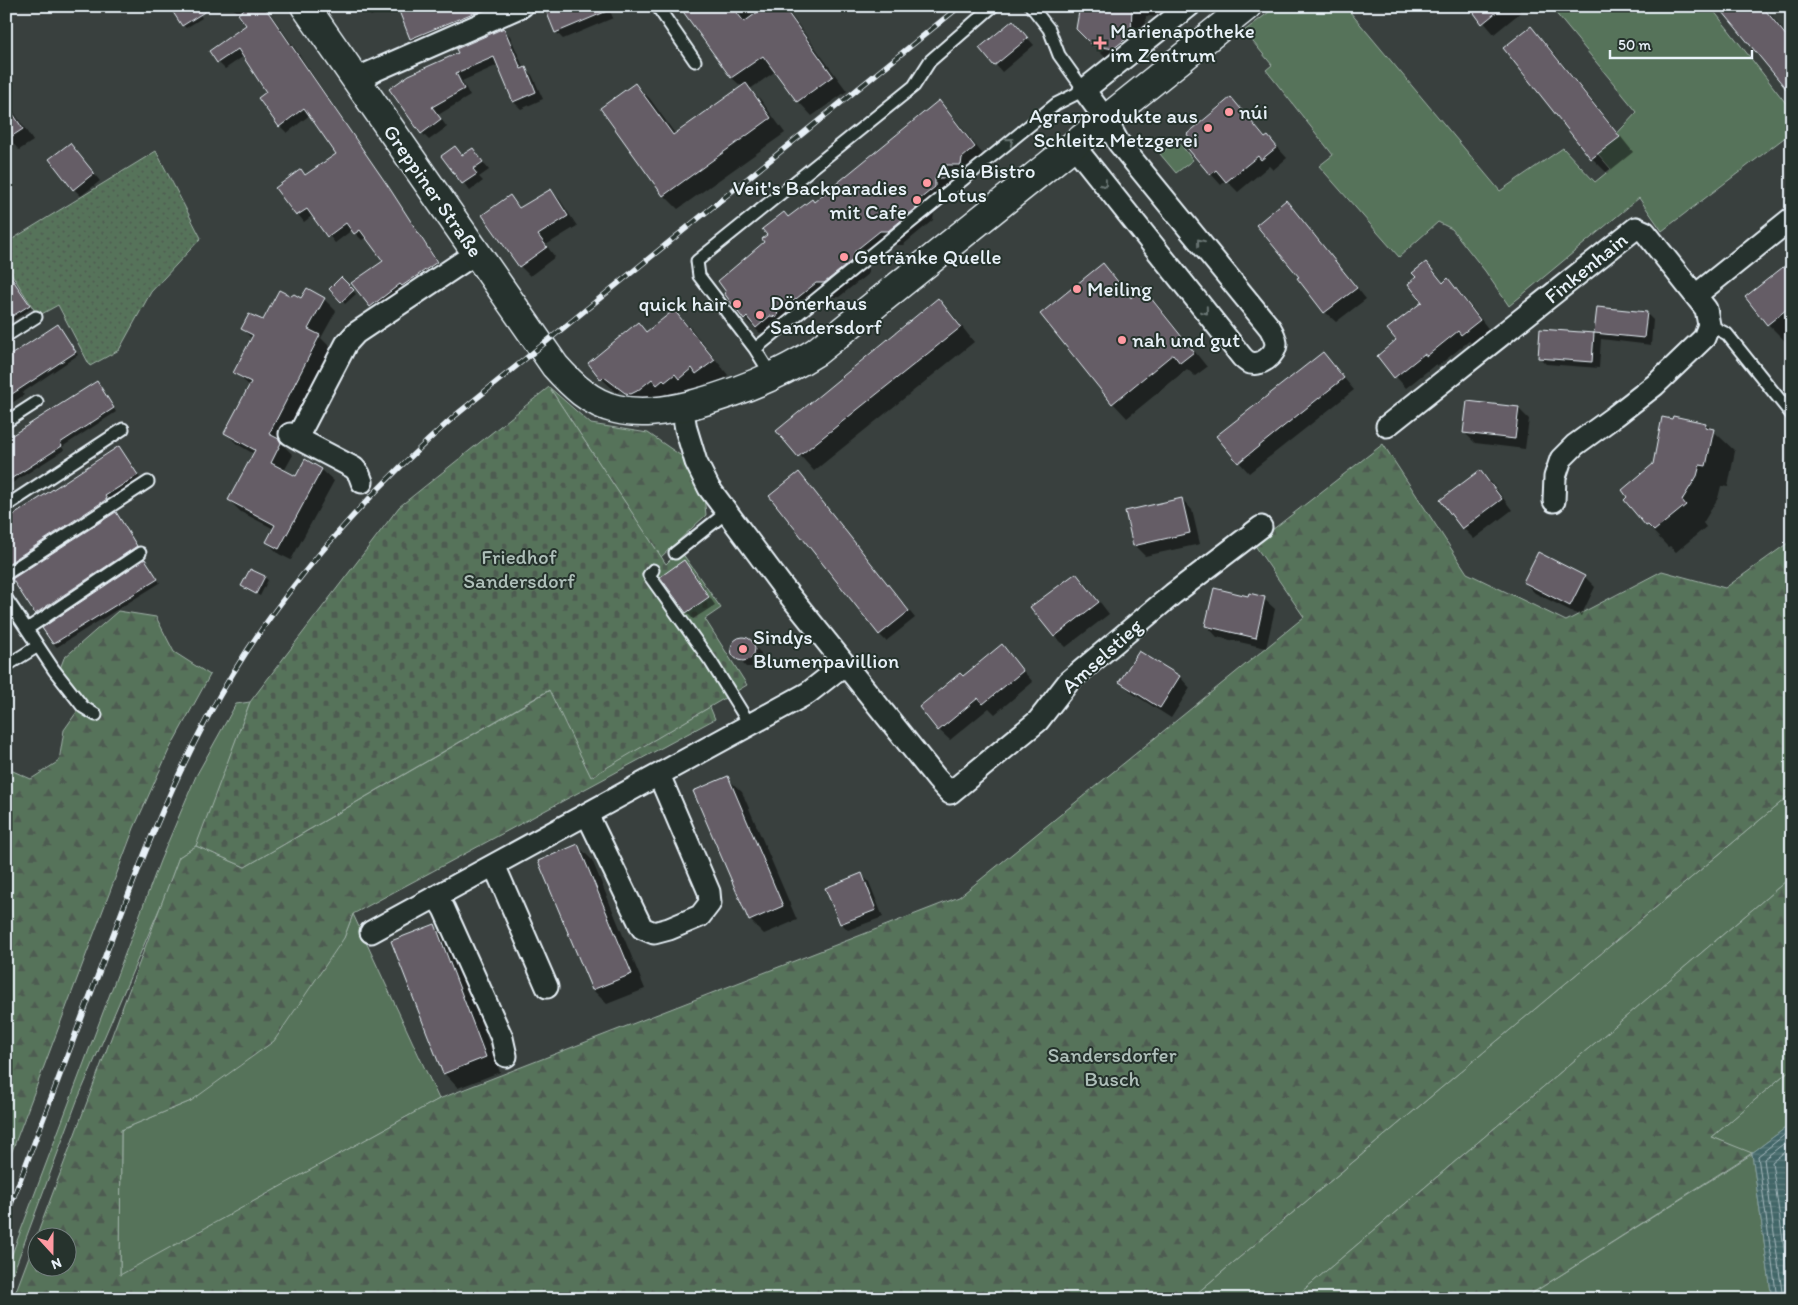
<svg xmlns="http://www.w3.org/2000/svg" width="1798" height="1305" viewBox="0 0 1798 1305" font-family="Itim,sans-serif">
<style>
.green{fill:#57735a;stroke:#a0b2a9}
.forest{fill:url(#forest-firs);stroke:#a0b2a9;fill-rule:evenodd}
.cemetery{fill:url(#cemetery-stones);stroke:#a0b2a9}
.garden{fill:url(#garden-dots);stroke:#a0b2a9}
.water{fill:url(#water-rules);stroke:#849ea1}
.shadow{fill:#0007}
.lines{fill:none;stroke-linecap:round;stroke-linejoin:round}
.shore{stroke:#a6b9be;stroke-width:1}
.building{fill:#655d66;stroke:#e8f1f8}
.lane-casing{stroke:#e8f1f8;stroke-width:15}
.street-casing{stroke:#e8f1f8;stroke-width:25}
.secondary-casing{stroke:#e8f1f8;stroke-width:31}
.lane{stroke:#26332d;stroke-width:11}
.street{stroke:#26332d;stroke-width:21}
.secondary{stroke:#26332d;stroke-width:28}
.rail-casing{stroke:#e8f1f8;stroke-width:5.5}
.rail{stroke:#26332d;stroke-width:4;stroke-dasharray:11;stroke-linecap:butt}
.oneway{stroke:#6a7674}
.poi-dot{fill:#ff9aa2;stroke:#26332d;stroke-width:2}
.labels{text-anchor:middle;stroke-width:4;stroke-linejoin:round;paint-order:stroke}
.poi-label{font-size:21px;fill:#e8f1f8;stroke:#26332d;text-anchor:start}
.street-label{font-size:21px;fill:#e8f1f8;stroke:#26332d}
.park-label{font-size:21px;fill:#aebfb9;stroke:#26332d}
</style>
<defs>
<pattern id="forest-firs" width="22" height="20" patternUnits="userSpaceOnUse" patternTransform="scale(1.25)"><rect width="22" height="20" fill="#57735a"/><path d="M5 1l3.5 6h-7zM16 11l3.5 6h-7z" fill="#4e5b51"/></pattern>
<pattern id="cemetery-stones" width="16" height="16" patternUnits="userSpaceOnUse" patternTransform="scale(1.25)"><rect width="16" height="16" fill="#57735a"/><path d="M2 7V4a2 2 0 0 1 4 0v3zM10 15v-3a2 2 0 0 1 4 0v3z" fill="#4e5b51"/></pattern>
<pattern id="garden-dots" width="8" height="8" patternUnits="userSpaceOnUse" patternTransform="scale(1.25)"><rect width="8" height="8" fill="#57735a"/><path d="M2 2h.1M6 6h.1" fill="none" stroke="#4e5b51" stroke-width="1.8" stroke-linecap="round"/></pattern>
<pattern id="water-rules" width="6" height="5" patternUnits="userSpaceOnUse" patternTransform="scale(1.25)"><rect width="6" height="5" fill="#426667"/><path d="M0 2.5h6" fill="none" stroke="#5d7c7e"/></pattern>
</defs>
<rect width="100%" height="100%" fill="#39403e"/>
<filter id="ink" filterUnits="userSpaceOnUse"><feTurbulence type="fractalNoise" baseFrequency=".02" numOctaves="2"/><feDisplacementMap in="SourceGraphic" scale="10" xChannelSelector="R" yChannelSelector="G"/><feConvolveMatrix kernelMatrix="1 2 1 2 8 2 1 2 1" color-interpolation-filters="sRGB"/></filter>
<g filter="url(#ink)">
<!-- green -->
<path class="green" d="M1277 6H1345L1500 191 1563 148 1595 182 1611 169 1598 154 1637 112 1550 6H1710L1792 111V132L1662 231 1639 198 1509 306 1485 271 1452 229 1438 222 1399 257 1319 166 1333 155 1266 70 1272 65 1244 31Z
M1177 140 1193 160 1176 173 1160 154Z
M250 702 203 830 196 846 179 857 164 898 77 1101 6 1292V1270L160 861 196 776 236 704Z
M1792 793V876L1293 1299H1190Z
M353 914 439 1099 120 1276 121 1130 191 1101 344 938Z
M1792 1068V1123L1752 1153 1772 1299H1523L1752 1154 1712 1137Z"/>
<!-- forest -->
<path class="forest" d="M549 387 591 424 648 433 683 457 704 496 706 515 661 557Z
M1383 444 1467 573 1566 621 1662 571 1725 588 1792 540V793L1190 1299H13L179 857 196 846 245 867 550 690 591 776 710 707 715 719 353 914 344 938 274 1041 191 1101 121 1130 120 1275 439 1099 959 897 1304 617 1254 544ZM38 1238H68V1268H38Z
M118 611 156 617 174 652 210 675 169 750 134 828 6 1167V768L31 779 59 761 64 730 81 706 58 674 64 658Z
M1792 876V1068L1712 1137 1752 1153 1523 1299H1293Z"/>
<!-- cemetery -->
<path class="cemetery" d="M549 387 666 564 680 550 721 608 705 619 747 685 591 777 549 690 245 867 196 846 250 702 399 507Z"/>
<!-- garden -->
<path class="garden" d="M156 151 201 238 151 292 119 350 90 366 58 305 38 316 6 265V243Z"/>
<!-- water -->
<path class="water" d="M1792 1123V1299H1772L1752 1153Z"/>
<!-- shadow -->
<path class="shadow" d="M195 6 202 18 186 28 183 25Z
M232 6H265L294 47 443 269 377 313 370 306 385 261 367 236 362 240 352 230 335 243 313 215 304 222 277 188 301 170 306 176 338 154 311 114 287 133 280 126 260 98 268 93 244 56 225 69 218 62 246 27Z
M363 6H389L371 16Z
M398 6H510L418 46 411 39Z
M608 6 613 18 563 39 556 32Z
M681 6H783L791 15 847 91 812 116 798 101 776 71 750 89 760 99 785 133 678 209 664 195 635 84 650 99 676 135 742 87 732 78Z
M950 6H964L956 13Z
M1084 6H1198L1182 19 1146 16 1145 50 1108 60 1093 45Z
M1470 6H1516L1521 12 1494 34Z
M1720 6H1764L1792 41V94Z
M1013 22 1034 45 1002 72 981 48Z
M1531 27 1545 42 1633 152 1607 173 1592 158 1504 48Z
M503 29 510 36 524 69 532 75 543 99 521 109 514 102 498 65 462 81 470 96 438 115 447 127 429 140 422 133 391 89 460 54Z
M1231 98 1266 138 1268 137 1287 158 1273 170 1269 166 1238 192 1226 180 1221 185 1211 174Z
M6 100 33 141 19 150 6 136Z
M939 102 953 117 989 162 976 172 975 179H960L959 192H950L949 202 934 214 933 220 903 245H895L869 265V273L839 297H831L806 317H801L792 325 791 331 785 330 771 341 762 332 760 333 745 319 725 293 766 242 789 218 815 203Z
M70 144 100 181 81 196 74 189Z
M455 147 463 156 473 150 489 170 479 177 483 181 470 191 443 156Z
M551 190 560 200 577 226 546 245 555 257 530 276 520 266 510 197 521 209Z
M1286 202 1297 213 1366 299 1336 322 1325 312 1301 277Z
M1792 262V343L1789 345 1768 324Z
M1103 264 1132 298 1142 289 1156 303 1207 367 1195 376 1187 369 1127 418 1113 403 1042 315Z
M1426 264 1444 283 1448 280 1459 291 1490 331 1473 345 1469 341 1438 366 1436 364 1406 388 1378 356 1398 340 1424 302 1417 278Z
M9 275 32 308 6 325V277Z
M341 279 356 294 345 304 331 289Z
M291 298 302 299H324L336 311 321 338 331 348 282 444 293 455 284 471 296 478 322 470 334 481 291 560 279 554 267 542 274 529 241 512 229 500 254 454 237 444 225 432 250 386 235 373 252 339 243 329 263 322Z
M938 300 952 314 974 342 814 471 778 431Z
M1598 309 1646 313 1653 320 1651 345 1601 339 1599 368 1546 364 1539 357 1541 330 1595 334Z
M674 311 689 326 728 375 712 388 706 383 694 392 690 388 680 396 678 394 672 398 666 393 649 407H640L620 391 617 393 602 379 638 324 647 333Z
M61 329 78 355 22 393 24 395 6 407V359Z
M1323 353 1354 390 1249 473 1239 462Z
M1792 367V377L1787 371Z
M100 386 116 412 62 447 64 450 6 487V440Z
M1518 408 1529 419 1525 449 1475 443 1464 432Z
M1706 424 1735 451 1728 487 1721 486 1718 498 1703 523 1706 527 1676 552 1670 546 1668 547 1647 525Z
M122 451 140 478 108 500 110 503 6 567V522Z
M1480 471 1491 482 1512 510 1474 539 1463 528 1442 500Z
M799 474 915 618 886 641 879 634Z
M1182 499 1192 510 1200 544 1145 556 1134 545Z
M119 517 139 550 39 617 14 579Z
M684 562 691 569 715 605 693 619 686 612Z
M148 563 160 583 57 647 54 644 44 628Z
M1076 574 1087 585 1109 614 1066 647 1055 636 1032 607Z
M264 577 268 580 260 596 243 586Z
M1585 577 1595 587 1581 616 1535 593 1524 582Z
M1249 597 1264 599 1275 609 1266 648 1217 637 1207 626Z
M746 638 761 653V661L755 667H746L732 652 733 645 738 639Z
M1001 646 1033 682 995 714 989 708 950 740 939 730 963 678Z
M1139 653 1180 677 1190 688 1171 718 1132 693 1121 682Z
M727 778 742 792 797 920 764 934 750 920Z
M578 846 592 860 645 989 607 1004 593 990Z
M862 875 869 882 883 917 848 930 841 923Z
M434 925 449 940 500 1072 458 1088 444 1073Z"/>
<g class="lines">
<!-- shore -->
<path class="shore" d="M1777 1299 1758 1156 1792 1129
M1783 1299 1764 1159 1792 1137
M1791 1299 1772 1162 1792 1146"/>
</g>
<!-- building -->
<path class="building" d="M169 6H214L182 26Z
M248 6H264L390 189 437 262 402 286 400 284 370 307 351 283 383 261 360 230 354 234 346 223 327 237 307 209 296 216 275 188 301 169 305 175 336 154 304 108 279 127 258 98 266 92 238 49 217 63 209 51 246 25 238 14Z
M397 6H490L410 39Z
M544 6H619L555 33Z
M679 6H732L744 22 766 6H783L833 76 797 102 763 56 731 78Z
M1080 6H1132L1131 35 1113 49 1092 45 1076 29Z
M1469 6H1504L1482 24Z
M1718 6H1762L1792 43V96Z
M1013 20 1028 38 994 66 979 48Z
M1531 26 1620 137 1591 159 1503 48Z
M504 28 521 69 526 67 536 92 513 102 494 57 456 73 464 89 432 107 441 119 421 134 389 89 409 75 458 53 456 49Z
M635 83 673 135 746 83 771 118 663 196 600 108Z
M1231 97 1265 138 1268 136 1277 147 1261 160 1258 156 1226 182 1216 170 1210 175 1184 144 1190 139 1187 134Z
M939 100 975 147 962 158 961 165H946L945 178H935V187L920 199 919 206 888 231H880L855 251V258L824 283H816L791 303H786L778 310 777 317 770 316 756 328 747 317 744 320 724 293 726 292 718 281 764 242 762 239 767 235 762 229 784 212 788 217 812 199 814 202Z
M6 103 23 129 6 140Z
M70 143 94 173 73 190 49 159Z
M455 146 462 155 473 148 483 162 473 169 477 174 462 184 441 156Z
M551 189 568 216 538 235 547 247 519 267 482 215 510 195 519 208Z
M1286 200 1357 288 1324 313 1297 278 1299 277 1256 225Z
M1792 260V305L1767 325 1745 297Z
M1426 262 1443 283 1448 278 1480 320 1461 335 1458 331 1427 356 1424 354 1394 378 1377 356 1396 340 1387 329 1422 302 1408 284 1416 277 1412 273Z
M1103 263 1131 298 1142 287 1194 352 1180 363 1173 354 1112 404 1040 314Z
M6 270 30 305 6 320Z
M341 277 354 290 341 302 329 289Z
M307 288 325 298 308 329 320 335 269 434 279 439 281 443 271 463 296 476 305 459 322 469 279 549 266 542 275 525 228 500 255 450 224 433 251 382 233 373 253 335 241 329 249 314 263 320 279 290 291 296 294 294 301 298Z
M938 298 961 327 798 457 776 431Z
M1597 307 1647 312 1644 338 1594 333Z
M674 310 715 360 696 374 692 368 679 379 675 374 665 382 663 380 657 385 652 379 637 391 631 394 625 393 604 377 601 380 588 363 638 322 646 332Z
M58 324 76 352 6 398V358Z
M1540 329 1594 333 1592 362 1538 358Z
M1323 352 1344 378 1238 463 1216 436Z
M97 381 114 408 60 443 62 446 6 482V439Z
M1467 401 1519 407 1515 439 1463 433Z
M1673 416 1706 423 1705 427 1714 429 1706 466 1700 465 1697 476 1682 500 1686 505 1654 531 1648 525 1646 526 1624 500 1627 497 1622 490 1653 464 1662 417 1672 419Z
M119 446 138 475 105 496 107 499 6 565V520Z
M1480 470 1502 499 1462 529 1440 500Z
M799 472 909 611 879 635 769 496Z
M1182 498 1190 533 1133 546 1125 511Z
M116 512 137 546 35 614 12 579Z
M1538 552 1585 576 1570 606 1523 582Z
M145 559 158 579 53 644 42 628Z
M684 560 709 597 686 613 660 577Z
M250 569 265 576 256 594 241 586Z
M1076 573 1099 602 1054 637 1030 607Z
M1214 588 1248 596 1249 593 1265 597 1256 638 1205 626Z
M731 649a12 12 0 1 1 24 0a12 12 0 1 1-24 0Z
M1002 644 1023 671 983 704 978 698 938 731 919 707 960 673 963 676Z
M1139 651 1180 676 1160 708 1119 682Z
M728 776 783 906 749 921 693 791Z
M578 844 632 974 592 990 538 861Z
M862 873 876 910 840 924 825 888Z
M435 924 486 1057 443 1074 391 941Z"/>
<g class="lines">
<defs>
<path id="lane" d="M657 6 695 61
M1709 325 1727 334 1792 415
M6 336 36 317
M755 349 699 276 697 261 914 86 930 61 993 6
M772 376 755 349 1056 104 1084 90 1059 55 1049 29 1031 6
M6 422 37 402
M6 506 123 429
M675 553 727 512
M653 570 649 575 711 662 750 725
M6 574 148 482
M6 598 54 670 83 707 96 715
M27 629 140 553
M6 661 9 664 38 646"/>
<path id="street" d="M358 82 369 73 522 6
M1074 146 1242 357C1244 359 1246 361 1248 362 1260 368 1276 355 1276 343 1275 337 1273 333 1270 328L1118 142 1106 120 1084 90 1189 6
M1696 295 1792 218
M682 407 686 429 696 462 709 488 782 586 937 779 950 793 1038 721 1069 681 1173 594 1261 527
M1387 426 1636 228 1645 232 1706 309 1709 325 1704 338 1655 385 1615 416 1575 445 1561 459 1555 477 1554 501
M290 434 297 438 346 344 356 333 476 253
M297 438 354 468 359 474 362 482
M587 814 642 928 654 933 669 929 700 916 710 903 709 892 659 775
M494 865 547 987
M437 898 444 909 502 1038 506 1056
M371 932 808 693 845 664"/>
<path id="secondary" d="M305 6 555 366C572 385 590 403 616 409 641 415 666 411 691 405 736 393 777 377 816 352L1247 6"/>
</defs>
<!-- lane casing -->
<use href="#lane" class="lane-casing"/>
<!-- street casing -->
<use href="#street" class="street-casing"/>
<!-- secondary casing -->
<use href="#secondary" class="secondary-casing"/>
<!-- lane -->
<use href="#lane" class="lane"/>
<!-- street -->
<use href="#street" class="street"/>
<!-- secondary -->
<use href="#secondary" class="secondary"/>
<defs>
<path id="rail" d="M6 1217C39 1131 71 1045 104 959 141 860 178 763 233 673 293 576 370 491 456 415L960 6"/>
</defs>
<!-- rail casing -->
<use href="#rail" class="rail-casing"/>
<!-- rail -->
<use href="#rail" class="rail"/>
</g>
<!-- one-way arrows -->
<defs><path id="oneway-chevron" d="M-2-3.5L2.5 0L-2 3.5" fill="none" stroke-width="1.6" stroke-linecap="round" stroke-linejoin="round" transform="scale(1.25)"/></defs>
<g class="oneway">
<use href="#oneway-chevron" transform="translate(1010 141) rotate(-39)"/>
<use href="#oneway-chevron" transform="translate(1104 184) rotate(51)"/>
<use href="#oneway-chevron" transform="translate(1200 242) rotate(-129)"/>
<use href="#oneway-chevron" transform="translate(1205 311) rotate(51)"/>
</g>
</g>
<!-- markers -->
<g class="poi-dot">
<path d="M1097.5 35.5h5v5h5v5h-5v5h-5v-5h-5v-5h5z"/>
<circle cx="1229" cy="112" r="5"/>
<circle cx="1208" cy="128" r="5"/>
<circle cx="927" cy="183" r="5"/>
<circle cx="917" cy="200" r="5"/>
<circle cx="844" cy="257" r="5"/>
<circle cx="1077" cy="289" r="5"/>
<circle cx="737" cy="304" r="5"/>
<circle cx="760" cy="315" r="5"/>
<circle cx="1122" cy="340" r="5"/>
<circle cx="743" cy="649" r="5"/>
</g>
<g class="labels">
<!-- poi labels -->
<g class="poi-label">
<text x="1110" y="38">Marienapotheke<tspan x="1110" dy="24">im Zentrum</tspan></text>
<text x="1239" y="119">núi</text>
<text x="1198" y="123" text-anchor="end">Agrarprodukte aus<tspan x="1198" dy="24">Schleitz Metzgerei</tspan></text>
<text x="937" y="178">Asia Bistro<tspan x="937" dy="24">Lotus</tspan></text>
<text x="907" y="195" text-anchor="end">Veit's Backparadies<tspan x="907" dy="24">mit Cafe</tspan></text>
<text x="854" y="264">Getränke Quelle</text>
<text x="1087" y="296">Meiling</text>
<text x="770" y="310">Dönerhaus<tspan x="770" dy="24">Sandersdorf</tspan></text>
<text x="727" y="311" text-anchor="end">quick hair</text>
<text x="1132" y="347">nah und gut</text>
<text x="753" y="644">Sindys<tspan x="753" dy="24">Blumenpavillion</tspan></text>
</g>
<!-- street labels -->
<g class="street-label">
<text transform="translate(433 191) rotate(55)" y="7">Greppiner Straße</text>
<text transform="translate(1586 268) rotate(-39)" y="7">Finkenhain</text>
<text transform="translate(1102 656) rotate(-42)" y="7">Amselstieg</text>
</g>
<!-- park labels -->
<g class="park-label">
<text x="519" y="564">Friedhof<tspan x="519" dy="24">Sandersdorf</tspan></text>
<text x="1112" y="1062">Sandersdorfer<tspan x="1112" dy="24">Busch</tspan></text>
</g>
</g>
<!-- margin -->
<rect width="1798" height="1305" fill="none" stroke="#26332d" stroke-width="25"/>
<rect x="12" y="12" width="1773" height="1280" fill="none" stroke="#e8f1f8" stroke-width="2" filter="url(#ink)"/>
<!-- north arrow -->
<g transform="translate(52 1252) rotate(159)"><circle r="24" fill="#26332d" stroke="#747f7e"/>
<path d="M0-4L9 19L0 12L-9 19Z" fill="#ff9aa2"/>
<text y="-8" font-size="14" font-weight="bold" text-anchor="middle" fill="#e8f1f8">N</text>
</g>
<!-- scale -->
<path d="M1610 50v8h142v-8" fill="none" stroke="#e8f1f8" stroke-width="2.5"/>
<text x="1618" y="50" font-size="15" fill="#e8f1f8" stroke="#26332d" stroke-width="4" paint-order="stroke">50 m</text>
</svg>
